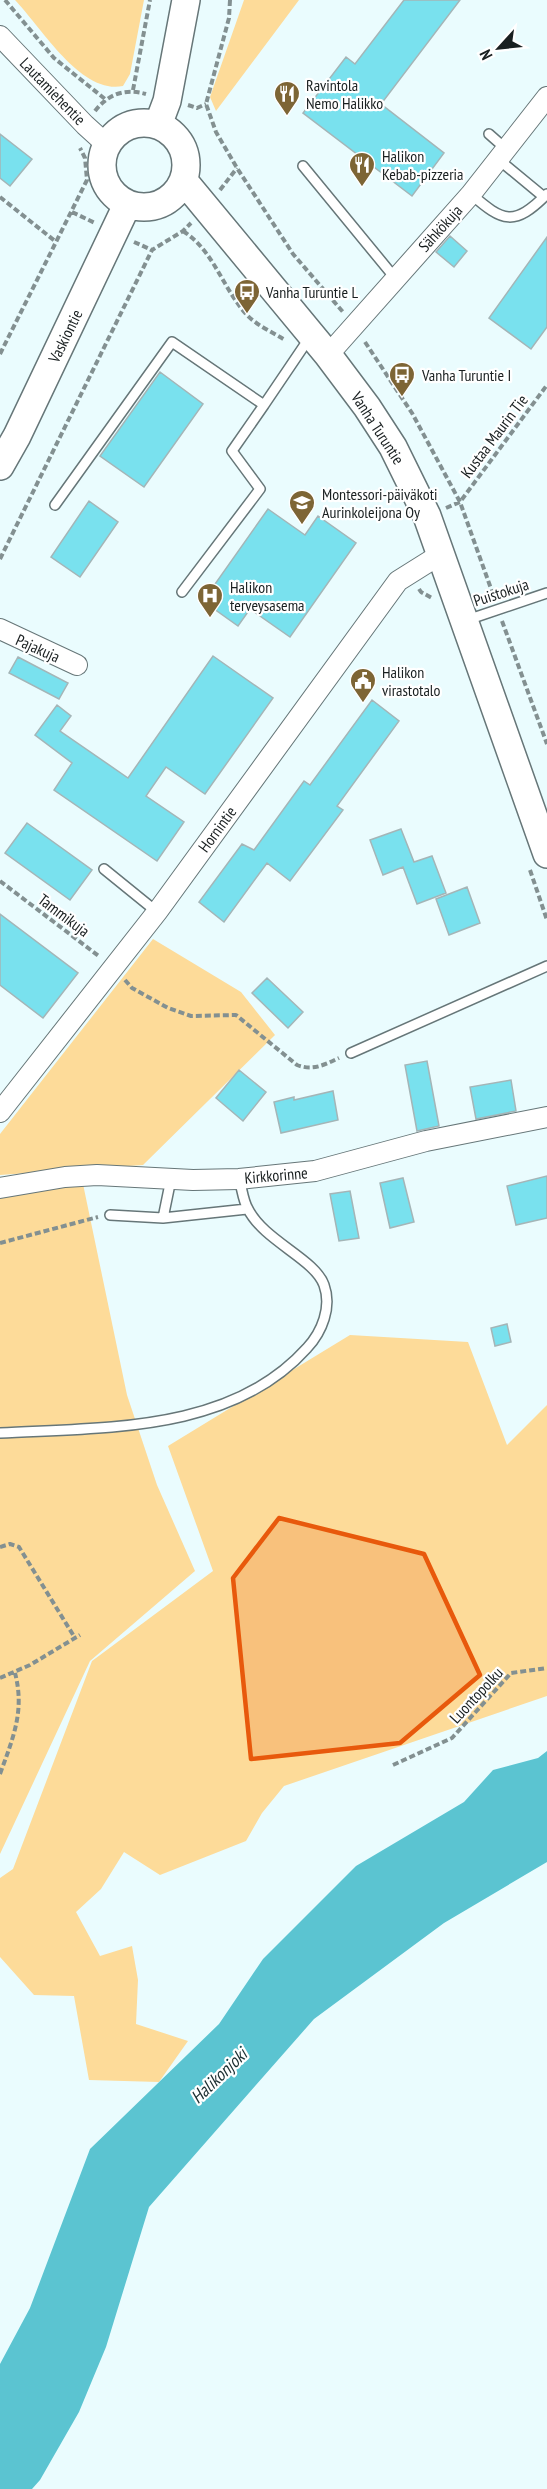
<svg xmlns="http://www.w3.org/2000/svg" width="547" height="2489" viewBox="0 0 547 2489" font-family="'PT Sans Narrow',sans-serif">
<style>
.green{fill:#fddb99}
.water{fill:#5bc4d1}
.building{fill:#79e1ee;stroke:#a4b5b7;stroke-width:1.5}
.lines{fill:none;stroke-linecap:round;stroke-linejoin:round}
.lane-casing{stroke:#667678;stroke-width:12}
.street-casing{stroke:#667678;stroke-width:22}
.secondary-casing{stroke:#667678;stroke-width:30}
.path{stroke:#839091;stroke-width:4;stroke-dasharray:6 3;stroke-linecap:butt}
.lane{stroke:#fff;stroke-width:9}
.street{stroke:#fff;stroke-width:20}
.secondary{stroke:#fff;stroke-width:27}
.marked{fill:#e8590c;fill-opacity:0.2;stroke:#e8590c;stroke-width:4.5;stroke-linejoin:round}
.labels{text-anchor:middle;stroke-width:4.5;stroke-linejoin:round;paint-order:stroke}
.poi-label{font-size:16px;fill:#191f20;stroke:#fff;text-anchor:start}
.street-label{font-size:16px;fill:#191f20;stroke:#fff}
.water-label{font-size:18px;font-style:italic;fill:#1a2d30;stroke:#fff}
</style>
<rect width="100%" height="100%" fill="#eafcfe"/>
<!-- green -->
<path class="green" d="M15 0H144L130 74 123 86C81 95 41 27 15 0Z
M244 0H299L216 111 210 97Z
M153 939 241 992 275 1035 143 1165 0 1175V1134Z
M83 1184 127 1395 157 1485 195 1571 90 1661 0 1854V1198Z
M350 1335 468 1342 507 1445 547 1405V1696L284 1786 262 1813 246 1841 160 1875 124 1852 101 1889 76 1912 100 1956 132 1946 138 1980 136 2024 188 2041 159 2082 89 2080 74 1996 34 1995 0 1957V1878L13 1869 92 1661 213 1571 168 1446Z"/>
<!-- water -->
<path class="water" d="M547 1751V1862L444 1923 314 2019 149 2207 106 2347 79 2412 40 2480 32 2489H0V2364L30 2308 90 2149 219 2024 263 1959 356 1866 464 1802 493 1770 538 1758Z"/>
<!-- building -->
<path class="building" d="M404 0H460L381 104 444 153 412 196 303 113 346 57 355 64Z
M0 134 32 159 10 186 0 178Z
M450 236 467 251 454 267 436 252Z
M547 237V327L531 349 489 318Z
M160 372 203 404 144 487 100 456Z
M89 501 118 522 80 577 51 557Z
M268 509 305 535 318 516 356 543 290 637 250 609 238 626 203 601Z
M213 656 273 698 205 794 166 767 146 796 184 822 157 861 54 790 72 763 35 735 57 705 71 716 60 731 128 778Z
M18 657 68 683 59 699 9 673Z
M372 700 399 721 337 806 343 810 290 881 267 863 224 922 199 902 242 844 254 850 304 781 310 785Z
M27 823 92 870 70 900 5 853Z
M401 829 414 862 432 856 446 893 417 904 403 867 383 875 370 840Z
M467 887 480 923 449 935 436 899Z
M0 914 78 973 43 1018 0 985Z
M267 978 303 1012 288 1028 252 993Z
M427 1061 439 1126 417 1131 405 1065Z
M239 1070 266 1092 243 1121 216 1098Z
M511 1080 516 1111 476 1119 470 1087Z
M333 1091 338 1120 281 1133 274 1102 294 1097V1100Z
M547 1176V1218L516 1225 507 1186Z
M403 1178 414 1222 390 1228 380 1183Z
M350 1191 359 1238 339 1241 330 1194Z
M507 1324 511 1342 495 1346 491 1328Z"/>
<g class="lines">
<defs>
<path id="lane" d="M489 134 506 149
M498 159 544 197
M303 166 395 278
M471 194C503 222 514 227 547 194
M55 505 172 342 264 405 310 337
M182 592 260 489 232 451 264 405
M467 620 547 593
M104 869 157 912
M351 1053 547 966
M110 1215 163 1218 247 1209
M163 1218 171 1179
M0 1433C104 1427 231 1433 307 1348 322 1332 332 1307 324 1285 315 1259 264 1241 248 1209 243 1201 242 1188 239 1179"/>
<path id="street" d="M0 36 85 125 107 145
M328 355 471 194 547 97
M0 629 77 665
M0 1112 157 912 398 581 441 554
M0 1188 65 1177 97 1175 193 1180 239 1179 315 1171 426 1141 547 1117"/>
<path id="secondary" d="M102 165a42 42 0 1 1 84 0a42 42 0 1 1-84 0Z
M158 125 167 101 186 0
M184 181 328 355 367 407 393 447 427 516 547 854
M0 466 17 436 127 205"/>
</defs>
<!-- lane casing -->
<use href="#lane" class="lane-casing"/>
<!-- street casing -->
<use href="#street" class="street-casing"/>
<!-- secondary casing -->
<use href="#secondary" class="secondary-casing"/>
<!-- path -->
<path class="path" d="M5 0 54 58 105 99
M230 0 229 18 206 104 216 132 237 168 293 254 343 312
M133 90 150 0
M188 105 197 108 206 104
M95 111C108 94 125 88 146 94
M220 190 237 168
M0 197 55 241
M72 212 95 223
M183 231C214 251 222 287 246 314 256 325 272 332 285 340
M134 242 152 250
M365 342 412 413 460 502 494 597
M0 354 87 180 85 158 80 148
M446 508 460 502 547 385
M0 559 152 250 183 231 191 223
M419 589 421 592 432 598
M502 621 547 744
M530 870 547 920
M0 881 100 957
M125 980 132 988 168 1008 191 1016 236 1015 297 1065C313 1071 324 1065 339 1058
M0 1243 98 1217
M0 1547 10 1544 19 1547 75 1638
M0 1678 30 1665 80 1635
M393 1765 452 1738 511 1673 547 1668
M0 1774C13 1738 25 1711 15 1673"/>
<!-- lane -->
<use href="#lane" class="lane"/>
<!-- street -->
<use href="#street" class="street"/>
<!-- secondary -->
<use href="#secondary" class="secondary"/>
</g>
<!-- marked area -->
<path class="marked" d="M279 1518 424 1554 480 1675 400 1743 251 1759 233 1578Z"/>
<!-- icons -->
<defs>
<symbol id="restaurant-pin" viewBox="-11 -11 22 30"><path d="M0 17L-7.5 6A9.5 9.5 0 1 1 7.5 6Z" fill="#7d6535" stroke="#fff"/><path d="M-5-6h1v4h1v-4h1v4h1v-4h1v5L-1.5 .5V6h-2V.5L-5-1ZM5-6V6H3V1.5H1.5Q1.5-4 5-6Z" fill="#fff"/></symbol>
<symbol id="bus-pin" viewBox="-11 -11 22 30"><path d="M0 17L-7.5 6A9.5 9.5 0 1 1 7.5 6Z" fill="#7d6535" stroke="#fff"/><path d="M-5-6H5V4H4V6H2V4H-2V6H-4V4H-5ZM-3.5-4V0h7V-4ZM-3.5 1.2v1.5H-2V1.2ZM2 1.2v1.5H3.5V1.2Z" fill="#fff"/></symbol>
<symbol id="school-pin" viewBox="-11 -11 22 30"><path d="M0 17L-7.5 6A9.5 9.5 0 1 1 7.5 6Z" fill="#7d6535" stroke="#fff"/><path d="M0-5L7-2L0 1L-7-2ZM-4 1L0 2.5L4 1V4Q0 6-4 4Z" fill="#fff"/></symbol>
<symbol id="hospital-pin" viewBox="-11 -11 22 30"><path d="M0 17L-7.5 6A9.5 9.5 0 1 1 7.5 6Z" fill="#7d6535" stroke="#fff"/><path d="M-5-5h3v3.5h4V-5h3V5h-3V1.5h-4V5h-3Z" fill="#fff"/></symbol>
<symbol id="civic-pin" viewBox="-11 -11 22 30"><path d="M0 17L-7.5 6A9.5 9.5 0 1 1 7.5 6Z" fill="#7d6535" stroke="#fff"/><path d="M-.6-6.5H3V-4.5H.6V-3L4-1V1h2V6H-6V1h2V-1L-.6-3ZM-1.2 2.5V6h2.4V2.5Z" fill="#fff"/></symbol>
</defs>
<g fill-rule="evenodd">
<use href="#restaurant-pin" x="272" y="79" width="30" height="40"/>
<use href="#restaurant-pin" x="347" y="150" width="30" height="40"/>
<use href="#bus-pin" x="232" y="277" width="30" height="40"/>
<use href="#bus-pin" x="387" y="360" width="30" height="40"/>
<use href="#school-pin" x="287" y="488" width="30" height="40"/>
<use href="#hospital-pin" x="195" y="581" width="30" height="40"/>
<use href="#civic-pin" x="348" y="666" width="30" height="40"/>
</g>
<g class="labels">
<!-- poi labels -->
<g class="poi-label">
<text x="306" y="91">Ravintola<tspan x="306" dy="18">Nemo Halikko</tspan></text>
<text x="382" y="162">Halikon<tspan x="382" dy="18">Kebab-pizzeria</tspan></text>
<text x="266" y="298">Vanha Turuntie L</text>
<text x="422" y="381">Vanha Turuntie I</text>
<text x="322" y="500">Montessori-päiväkoti<tspan x="322" dy="18">Aurinkoleijona Oy</tspan></text>
<text x="230" y="593">Halikon<tspan x="230" dy="18">terveysasema</tspan></text>
<text x="382" y="678">Halikon<tspan x="382" dy="18">virastotalo</tspan></text>
</g>
<!-- street labels -->
<g class="street-label">
<text transform="translate(53 91) rotate(46)" y="6">Lautamiehentie</text>
<text transform="translate(440 228) rotate(-48)" y="6">Sähkökuja</text>
<text transform="translate(65 336) rotate(-64)" y="6">Vaskiontie</text>
<text transform="translate(378 428) rotate(57)" y="6">Vanha Turuntie</text>
<text transform="translate(494 436) rotate(-53)" y="6">Kustaa Maurin Tie</text>
<text transform="translate(501 592) rotate(-18)" y="6">Puistokuja</text>
<text transform="translate(38 648) rotate(24)" y="6">Pajakuja</text>
<text transform="translate(217 829) rotate(-54)" y="6">Hornintie</text>
<text transform="translate(64 915) rotate(37)" y="6">Tammikuja</text>
<text transform="translate(276 1175) rotate(-5)" y="6">Kirkkorinne</text>
<text transform="translate(476 1695) rotate(-47)" y="6">Luontopolku</text>
</g>
<!-- water labels -->
<g class="water-label">
<text transform="translate(219 2076) rotate(-44)" y="6">Halikonjoki</text>
</g>
</g>
<!-- north arrow -->
<g transform="translate(499 48) rotate(243)" stroke="#ffffff" stroke-width="4.5" paint-order="stroke">
<path d="M0-4.5L10 22L0 15L-10 22Z" fill="#191f20"/>
<text y="-9" font-size="16" font-weight="bold" text-anchor="middle" fill="#191f20">N</text>
</g>
</svg>
